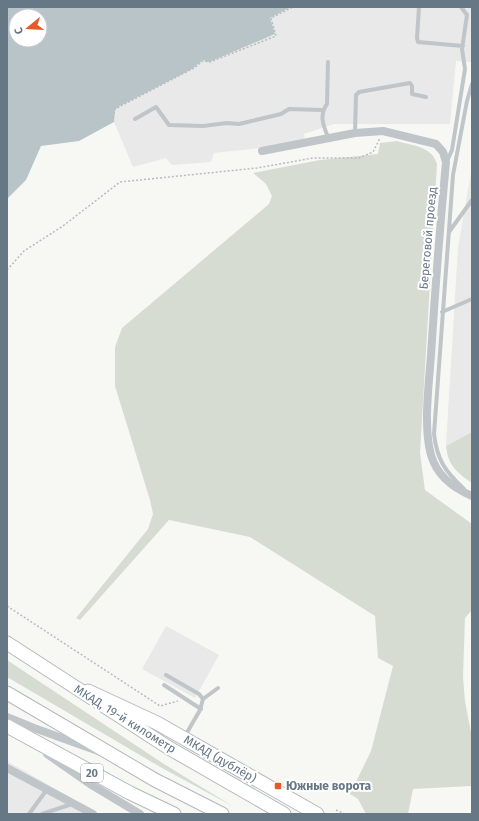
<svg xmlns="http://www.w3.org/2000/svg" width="479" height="821" viewBox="0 0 479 821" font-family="'Fira Sans',sans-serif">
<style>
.built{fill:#e8e9e8}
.green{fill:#d7dcd3}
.water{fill:#b9c4c9;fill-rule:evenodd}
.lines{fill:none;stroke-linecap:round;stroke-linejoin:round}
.primary-casing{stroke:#b4b9bd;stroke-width:15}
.trunk-casing{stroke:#b4b8bb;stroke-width:15}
.path{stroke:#b8bcbf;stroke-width:1.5;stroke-dasharray:2 2;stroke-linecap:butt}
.service{stroke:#c0c5c9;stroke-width:4}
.minor{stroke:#c0c5c9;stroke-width:8}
.primary{stroke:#fff;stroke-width:13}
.trunk{stroke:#fff;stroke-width:13}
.poi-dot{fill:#e55a27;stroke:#fff;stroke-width:1.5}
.labels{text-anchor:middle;stroke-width:4;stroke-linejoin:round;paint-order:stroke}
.shield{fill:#fff;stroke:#94a0aa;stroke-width:1}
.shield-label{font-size:11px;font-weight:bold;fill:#667786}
.street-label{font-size:12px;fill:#667786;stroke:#fff}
.poi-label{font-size:12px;font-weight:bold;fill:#667786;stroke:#fff;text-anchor:start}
</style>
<rect width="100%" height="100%" fill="#f7f8f4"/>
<!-- built -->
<path class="built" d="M291 7H472V59L471 62 456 61 450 124H334L304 134 305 139 280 146 214 153 211 162 172 165 166 158 133 167 114 122 115 110 118 107 192 69 203 60 274 35 270 18Z
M472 167V432L446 446 458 247Z
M166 626 219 655 195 698 142 669Z
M7 761 82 804 99 814H7Z"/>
<!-- green -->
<path class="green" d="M397 141C413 146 432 146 437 164L420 453 425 490 472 524V610L465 618 463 677 465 701 472 738V786L413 789 408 814H366L358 799 350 794 371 751 393 666 378 658 375 616 250 537 169 520 80 620 76 618 148 529 153 514 150 500 115 386V347L122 328 269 204 272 196 266 184 253 173 320 160 378 154 380 143Z
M472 432V483C456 472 448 465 446 446Z
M7 660 164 764 234 807 162 768 7 677Z"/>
<!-- water -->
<path class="water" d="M7 7H291L270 18 275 34 209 62 203 60 192 69 118 107 115 110 114 122 79 141 41 146 26 180 7 199ZM16 16H40V40H16Z"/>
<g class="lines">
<defs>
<path id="primary" d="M88 691 157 723 317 814
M7 726 130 793 174 814"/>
<path id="trunk" d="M7 643 169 748 284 814
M7 693 155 780 222 814"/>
</defs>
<!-- primary casing -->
<use href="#primary" class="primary-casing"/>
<!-- trunk casing -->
<use href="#trunk" class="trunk-casing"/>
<!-- path -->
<path class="path" d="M113 118 115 109 194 68 203 61 210 62 276 36 271 18 293 7
M7 270 24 251 63 226 120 182 257 168 313 158H359L373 152 380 138
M7 606 160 706 178 701
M336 810 345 814"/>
<!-- service -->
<path class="service" d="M419 7 417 38 418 42 463 46
M135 119 156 107 169 125 203 126 227 123 239 124 281 114 289 109 322 110
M355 133 356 95 359 92 410 83 412 86V94L426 97
M328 137C323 125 319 115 327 104L328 62
M447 161 452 150 465 69 462 49 467 15 461 7
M449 232 472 200
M442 312 472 299
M464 489C445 471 437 460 434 434L453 175 467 101 472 84
M166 675 199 694 203 699 200 710 185 736
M164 685 201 709
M203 699 218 688
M29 814 48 788
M42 814 72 804"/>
<!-- minor -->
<path class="minor" d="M262 151 355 133 383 131 436 144 443 152 446 162C440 226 435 291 431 355 429 384 423 427 431 455 437 476 453 488 472 496
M7 717 34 728 98 751
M47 754 90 784 140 814
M7 768 93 814"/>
<!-- primary -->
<use href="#primary" class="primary"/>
<!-- trunk -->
<use href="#trunk" class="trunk"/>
</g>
<!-- markers -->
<rect class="poi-dot" x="274" y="782" width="8" height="8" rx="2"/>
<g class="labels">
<!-- shield labels -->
<rect class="shield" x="81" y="764" width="22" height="18" rx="3"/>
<g class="shield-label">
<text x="92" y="777">20</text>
</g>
<!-- street labels -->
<g class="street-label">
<text transform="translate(428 238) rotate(-85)" y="4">Береговой проезд</text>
<text transform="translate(125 719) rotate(32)" y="4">МКАД, 19-й километр</text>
<text transform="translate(220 759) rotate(30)" y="4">МКАД (дублёр)</text>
</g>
<!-- poi labels -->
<g class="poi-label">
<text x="286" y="790">Южные ворота</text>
</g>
</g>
<!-- border -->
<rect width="479" height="821" fill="none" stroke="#667786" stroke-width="16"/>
<!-- north arrow -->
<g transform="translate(28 28) rotate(252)"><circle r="19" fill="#ffffff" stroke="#c2c9cf"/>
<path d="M0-3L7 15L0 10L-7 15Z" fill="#e55a27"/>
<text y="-6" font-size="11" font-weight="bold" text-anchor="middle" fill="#667786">С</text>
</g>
</svg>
